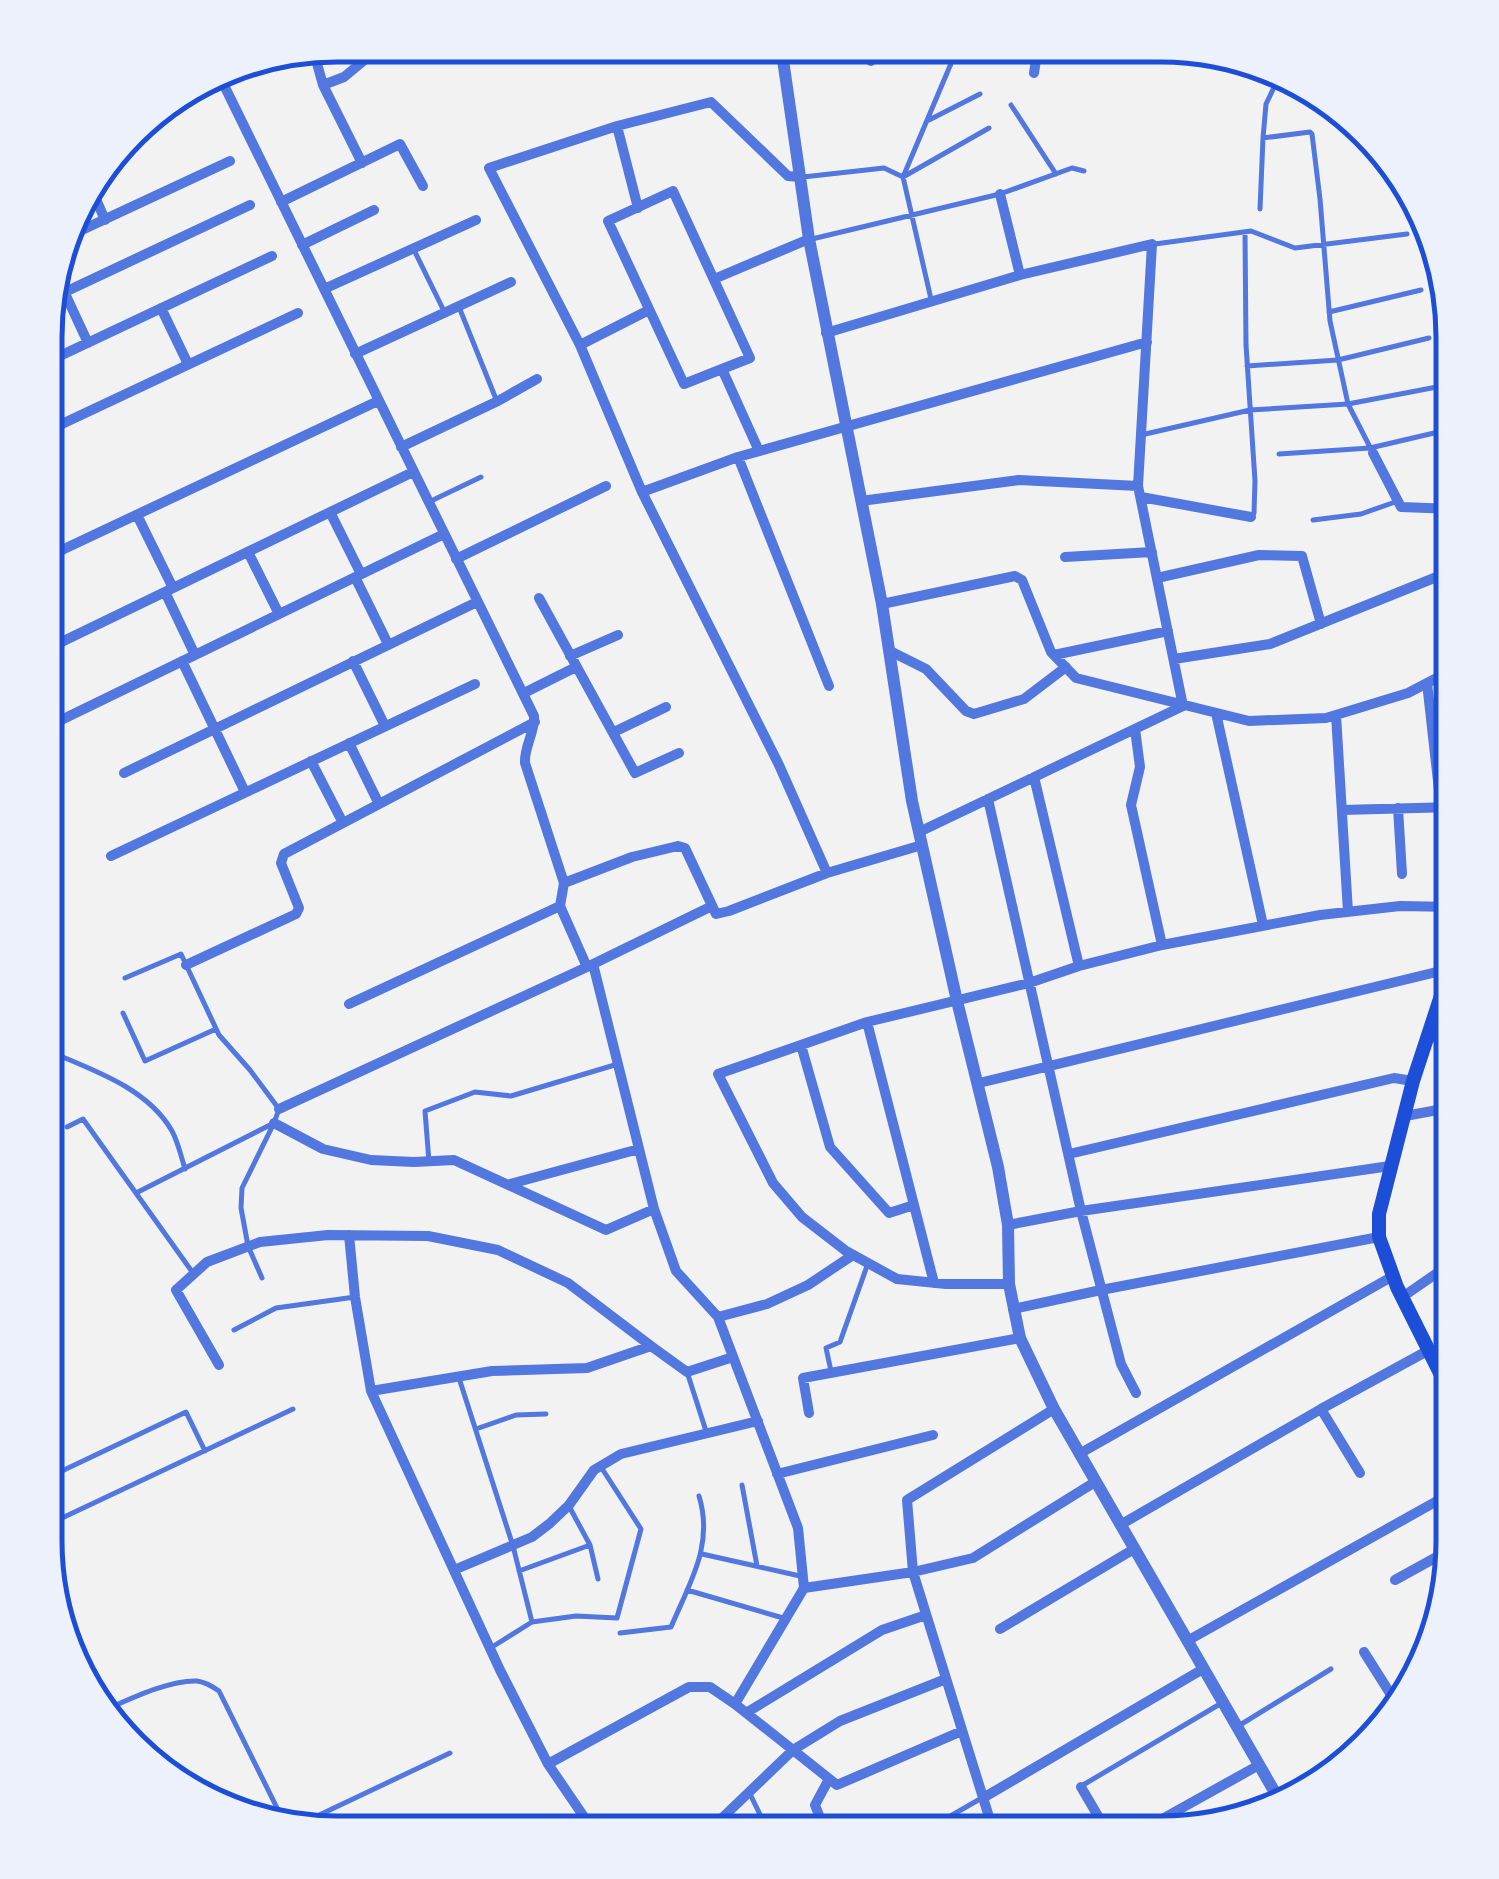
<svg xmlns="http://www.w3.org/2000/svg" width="1499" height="1879" viewBox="0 0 1499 1879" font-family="Commissioner,sans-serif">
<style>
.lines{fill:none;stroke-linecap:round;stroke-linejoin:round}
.service{stroke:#5277de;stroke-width:5}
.minor{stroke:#5277de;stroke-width:10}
.tertiary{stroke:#5277de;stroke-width:12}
.secondary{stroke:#1d4ed8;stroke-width:14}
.rim{fill:none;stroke:#1d4ed8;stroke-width:5}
</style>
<rect width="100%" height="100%" fill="#f2f2f2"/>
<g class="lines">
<!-- service -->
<path class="service" d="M1279 77 1266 104 1263 138 1310 132 1312 134 1320 199 1330 321 1348 404 1373 453
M1011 105 1056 174
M929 120 980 94
M803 177 884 168 903 177 989 128
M1260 209 1263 138
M1245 232 1246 345 1255 481 1254 513 1251 517
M812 239 1000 194 1072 168 1084 171
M1155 244 1251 231 1295 248 1407 234
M414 250 444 311
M931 299 903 177 958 47
M459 307 496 399
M1329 312 1421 290
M1247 366 1338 360 1429 338
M1141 435 1250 410 1348 404 1442 386
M1279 454 1370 448 1447 430
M431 501 481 477
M1313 520 1361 514 1398 501
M125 978 181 954 219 1035 250 1070 279 1109 274 1123 242 1188 241 1208 248 1246 262 1278
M123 1013 145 1061 216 1029
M1432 1040 1454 1039
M46 1050C90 1069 147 1087 172 1131 178 1142 181 1156 185 1169
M67 1127 83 1119 193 1273
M429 1162 425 1111 475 1092 511 1096 618 1064
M136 1193 272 1124
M234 1330 276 1308 355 1297
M831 1371 826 1348 840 1342 867 1266
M688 1375 706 1431
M459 1378 513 1546 532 1622
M476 1429 516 1415 546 1414
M45 1479 186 1412 205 1451
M742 1485 757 1566
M570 1508 590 1545 598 1579
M45 1526 293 1409
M702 1554 800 1576
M519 1571 590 1545
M687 1590 783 1618
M620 1633 671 1627C690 1582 714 1545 699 1496
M492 1647 532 1622 576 1616 617 1618 641 1529 601 1467
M105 1710C130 1699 169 1680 197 1681 205 1682 212 1686 219 1691L284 1822
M1240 1725 1331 1669
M1083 1785 1220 1704
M749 1792 769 1833
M296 1826 450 1753
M921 1833 980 1799"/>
<!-- minor -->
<path class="minor" d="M535 46 550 48 563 46
M313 49 323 85
M871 61 875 47
M1034 73 1038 47
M219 75 534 716C535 733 524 746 525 763L564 883 560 906 349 1004
M617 126 638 208
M362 163 323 85 344 77 373 53V45
M800 177 788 176 711 102 617 126 489 168 580 345 642 492 779 765 827 873
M90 185 105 220
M1000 194 1020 275
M281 202 400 144 423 186
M69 236 230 161
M302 245 374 210
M56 274 88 343
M714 279 809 239
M324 289 476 220
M48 300 250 205
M161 308 188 364
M826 333 1020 275 1152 244 1138 486 1183 706
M580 345 649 310
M355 354 511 282
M47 362 272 256
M722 369 684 384 608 221 673 191 750 358 722 369 759 451
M47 431 298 313
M401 447 498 401 537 379
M1373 453 1401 507 1454 509
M738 457 829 686
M642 492 738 457 1147 342
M1141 497 1251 517
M861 501 1019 480 1138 486
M330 512 361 574
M137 515 173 588
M248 552 279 614
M47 557 378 401
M1065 557 1152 552
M456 559 606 486
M355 577 388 644
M1157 578 1259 555 1302 556 1321 624
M165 592 195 655
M539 598 635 773 679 753
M882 604 1015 576 1022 580 1051 652 1076 678 1249 721 1326 718 1408 693 1454 669
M47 649 413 472
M890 651 926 669 966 711 974 714 1024 699 1066 667
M1054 655 1168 631
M570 656 618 635
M1174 659 1270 644 1454 570
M182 661 245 792
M353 661 385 726
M1427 683 1441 808
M524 693 576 667
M1216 713 1263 925
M1336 715 1348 912
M55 723 444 534
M1135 729 1140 767 1131 805 1162 945
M614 732 666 707
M349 743 379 804
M311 761 343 823
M124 773 477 602
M1034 777 1079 966
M988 799 1081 1211 1121 1364 1136 1393
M1398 808 1402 874
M1342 810 1454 807
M919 832 1183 706
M111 856 475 684
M564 883 632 857 678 846 685 848 716 914 729 911 827 873 922 845
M560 906 587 967
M593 964 654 1209 676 1271 718 1317 798 1528 804 1588 735 1704 837 1785 962 1731
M186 965 296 914 299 908 281 863 284 854 535 722
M867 1022 934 1283
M801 1045 830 1147 889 1213 914 1205
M979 1083 1449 969
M279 1109 587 967 712 906
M1405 1116 1454 1107
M274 1123 323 1149 371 1160 414 1162 454 1160 606 1230 654 1209
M1069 1154 1394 1078 1413 1081
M510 1184 639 1149
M1008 1225 1081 1211 1390 1166
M349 1235 355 1297 371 1391 500 1670 548 1764 595 1833
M1009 1284H946L897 1279 846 1251 802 1217 773 1183 718 1074 867 1022 1029 983 1079 966 1162 945 1320 915 1400 906 1454 907
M1401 1298 1453 1262
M1013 1309 1101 1290 1379 1237
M718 1317 767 1304 808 1285 853 1255
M219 1365 176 1290 207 1262 260 1242 328 1235 428 1236 498 1250 568 1283 651 1346
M371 1391 492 1371 587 1368 651 1346 687 1372 733 1357
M1321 1409 1360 1473
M809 1413 803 1378 1020 1338
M1079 1454 1393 1276
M777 1474 933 1435
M1120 1525 1321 1409 1429 1350
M454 1570 532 1537 549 1524 569 1505 594 1470 621 1454 758 1421
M1395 1580 1453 1548
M804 1588 913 1572 973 1558 1095 1482
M1000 1629 1134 1549
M1187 1641 1453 1492
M1364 1652 1400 1709
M746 1713 882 1630 926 1615
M548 1764 689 1687H710L735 1704
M1081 1787 1108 1833
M983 1798 1203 1669
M720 1820 793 1750 840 1721 946 1679
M826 1833 815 1805 829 1779
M994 1833 913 1572 907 1500 1054 1409
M1137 1833 1259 1765"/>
<!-- tertiary -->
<path class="tertiary" d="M781 46 809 239 882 604 912 801 957 1001 998 1167 1008 1225 1009 1284 1020 1338 1054 1409 1281 1803"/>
<!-- secondary -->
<path class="secondary" d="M1453 1399 1397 1287 1379 1237V1214L1413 1081 1454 956"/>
</g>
<!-- crop -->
<path d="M0 0H1499V1879H0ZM337 62H1161A275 275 0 0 1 1436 337V1541A275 275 0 0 1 1161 1816H337A275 275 0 0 1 62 1541V337A275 275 0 0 1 337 62Z" fill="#edf1fc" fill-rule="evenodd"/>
<path class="rim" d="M337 62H1161A275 275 0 0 1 1436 337V1541A275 275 0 0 1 1161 1816H337A275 275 0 0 1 62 1541V337A275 275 0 0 1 337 62Z"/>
</svg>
